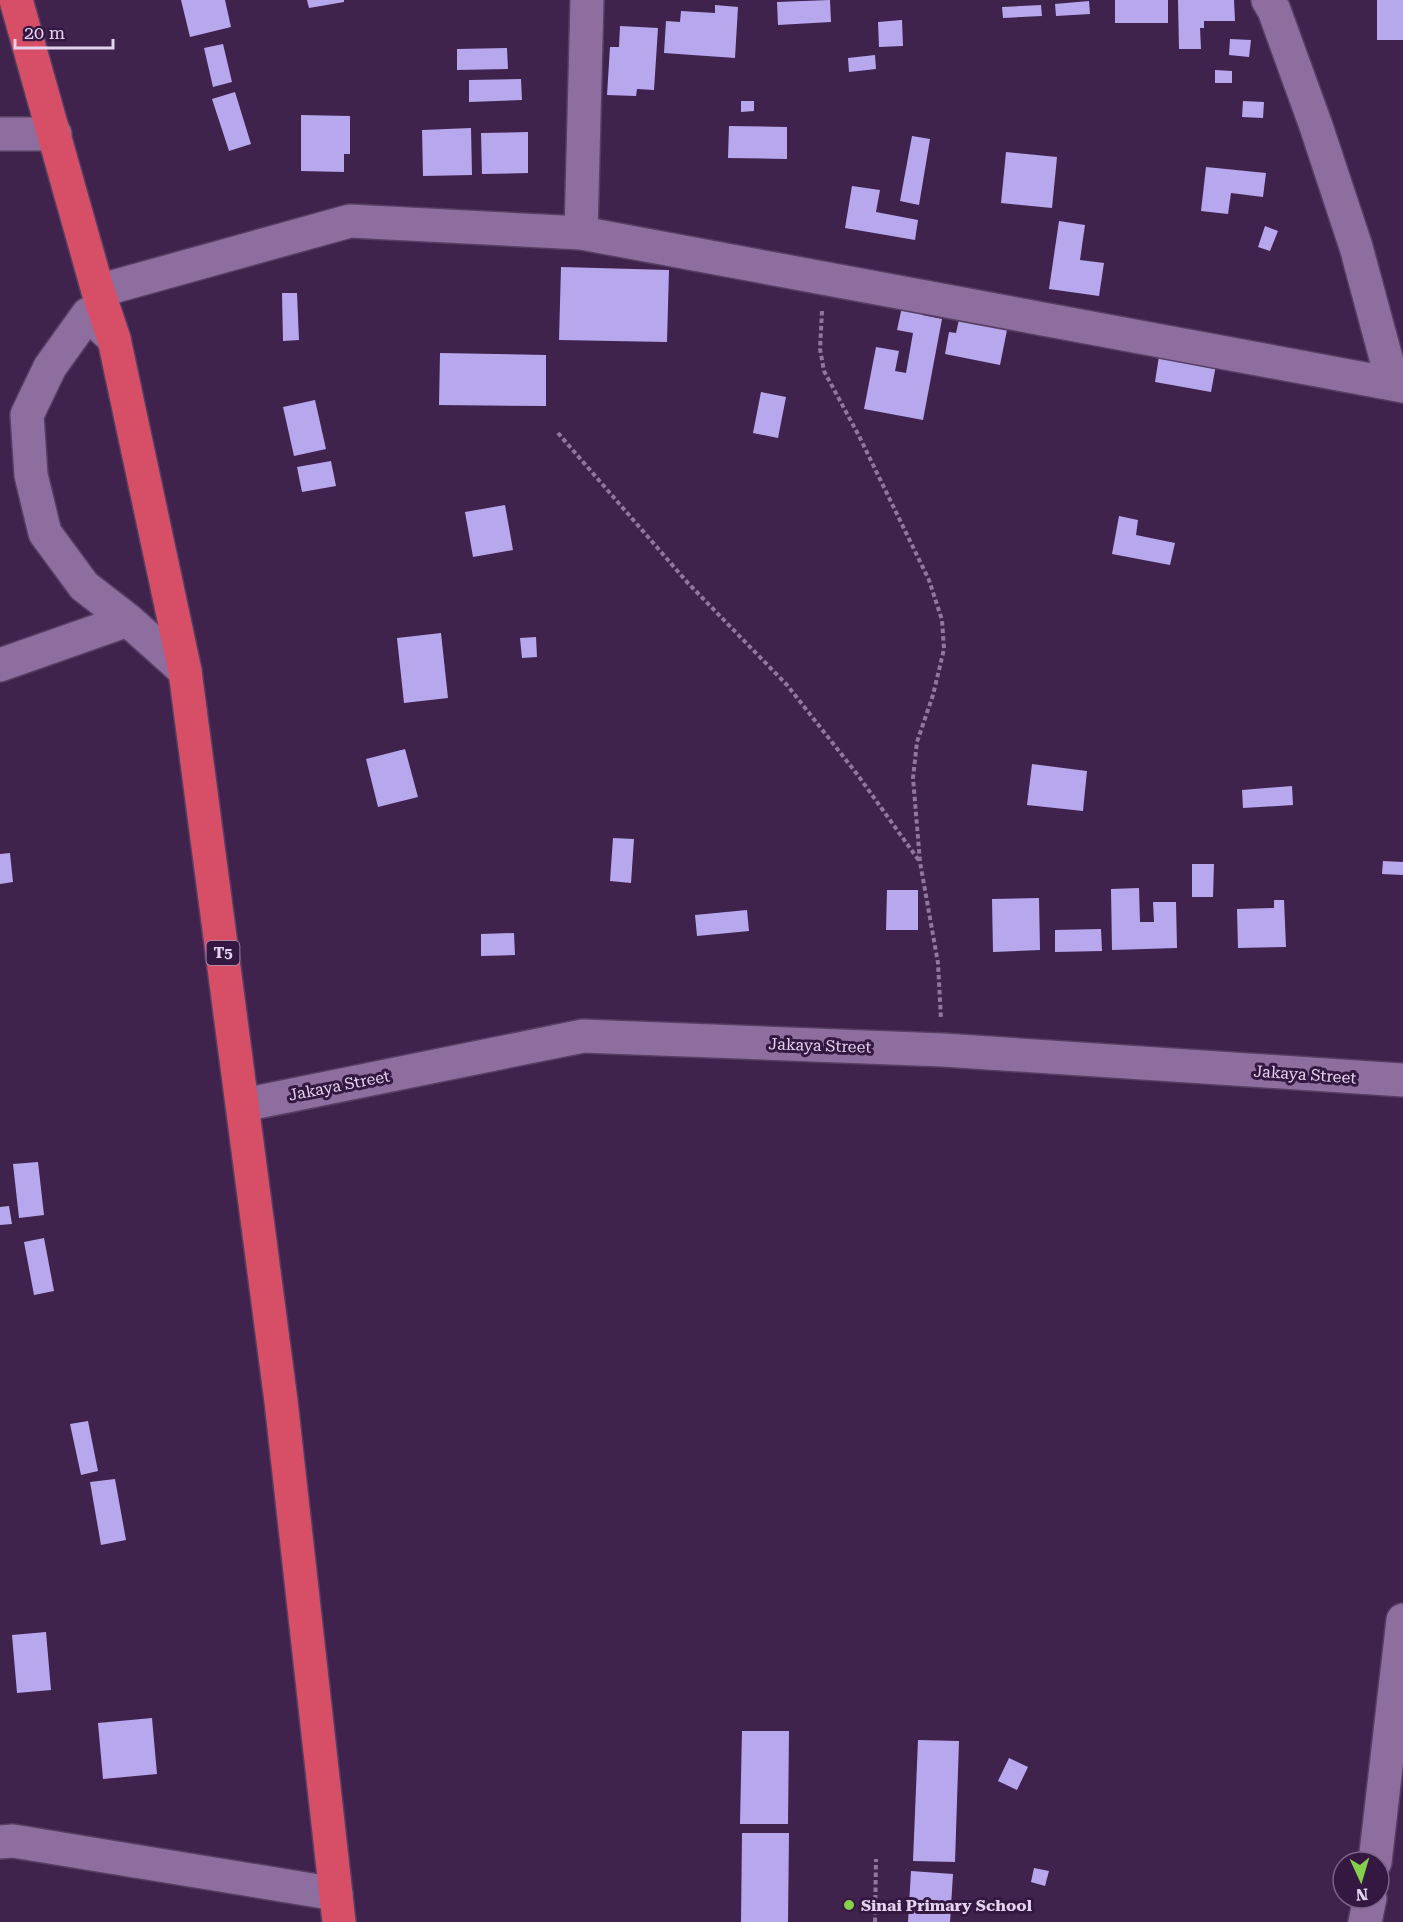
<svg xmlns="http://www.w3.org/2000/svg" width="1403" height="1922" viewBox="0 0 1403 1922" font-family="'Roboto Serif',serif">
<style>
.building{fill:#b7a8ee}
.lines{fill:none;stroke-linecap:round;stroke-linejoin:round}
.minor-casing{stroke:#573e63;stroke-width:36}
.highway-casing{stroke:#573e63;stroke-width:36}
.path{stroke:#8f789b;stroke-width:4;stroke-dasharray:4.5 3;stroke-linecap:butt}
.minor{stroke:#8d6e9e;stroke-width:33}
.highway{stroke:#d74f66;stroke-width:33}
.poi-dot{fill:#86cf4b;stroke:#351842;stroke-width:2}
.labels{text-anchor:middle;stroke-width:6;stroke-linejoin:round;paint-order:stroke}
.shield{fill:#351842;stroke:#b09bba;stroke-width:1.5}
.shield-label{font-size:15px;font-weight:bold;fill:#e4d3ee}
.street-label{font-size:16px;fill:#e4d3ee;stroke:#351842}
.poi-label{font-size:16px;font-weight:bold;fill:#e4d3ee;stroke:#351842;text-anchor:start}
</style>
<rect width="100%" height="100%" fill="#3f234d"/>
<!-- building -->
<path class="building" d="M181 0H225L231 27 190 37Z
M307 0H344V2L309 8Z
M830 0 831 22 778 25 777 2Z
M1115 0H1168V23H1115Z
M1178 0H1234L1235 21H1204V28H1200L1201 49H1179Z
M1377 0H1403V40H1377Z
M1089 1 1090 14 1056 16 1055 4Z
M715 5 738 7 735 58 664 53 666 21 680 22 681 11 715 13Z
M1041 5 1042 16 1003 18 1002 7Z
M902 20 903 46 879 47 878 22Z
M620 26 658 28 654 90 637 89 636 96 607 95 610 47H619Z
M1230 39 1251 40 1249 57 1229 55Z
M223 44 232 82 213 87 204 48Z
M507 48 508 69 457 70V49Z
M875 55 876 69 849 72 848 58Z
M1215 70 1232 71V83H1215Z
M521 79 522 100 469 102V80Z
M235 92 251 144 229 151 212 99Z
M741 101H754V111L741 112Z
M1243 101 1264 102 1263 118 1242 117Z
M301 115 350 116V154H344V172L301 171Z
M729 126 787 127V159L728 158Z
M471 128 472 175 423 176 422 130Z
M528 132V173L482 174 481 133Z
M912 136 930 139 919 205 900 201Z
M1006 152 1057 157 1052 208 1001 203Z
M1206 167 1266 173 1263 197 1231 193 1228 214 1201 211Z
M852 186 880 190 876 212 918 220 915 240 845 228Z
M1059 221 1085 225 1080 260 1104 263 1099 296 1049 289Z
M1265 226 1278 231 1270 251 1258 247Z
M561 267 669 270 667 342 559 340Z
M282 293H297L299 340 283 341Z
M902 307 923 310 922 315 942 319 923 420 864 409 876 347 899 351 895 371 906 373 913 333 897 330Z
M960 315 1008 325 1000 365 945 354 949 332 956 333Z
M440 353 546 355V406L439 405Z
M1159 356 1216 365 1211 392 1155 382Z
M761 392 786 397 778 438 753 433Z
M315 400 326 449 294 456 283 407Z
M331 461 336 486 302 492 297 467Z
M505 505 513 550 473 557 465 512Z
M1119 516 1138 520 1136 535 1175 543 1170 565 1112 554Z
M441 633 448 698 404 703 397 638Z
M536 637 537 657 522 658 520 638Z
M405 749 418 797 378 807 366 759Z
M1032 764 1087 771 1083 811 1027 805Z
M1292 786 1293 805 1243 808 1242 790Z
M613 838 634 839 631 883 610 881Z
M10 853 13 882 0 884V854Z
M1383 861 1403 862V875L1382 874Z
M1192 864H1214L1213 897H1192Z
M1139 888 1140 922H1154L1153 902H1176L1177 948 1112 950 1111 889Z
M887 890H918V930H886Z
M1039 898 1040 950 993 952 992 899Z
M1274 900H1284L1286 947 1238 948 1237 909 1274 908Z
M747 910 749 931 697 936 695 915Z
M1101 929 1102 951 1055 952V930Z
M514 933 515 955 481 956V934Z
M38 1162 44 1215 19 1218 13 1164Z
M9 1206 12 1224 0 1225V1207Z
M44 1238 54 1291 34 1295 24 1242Z
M88 1421 98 1471 81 1475 70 1424Z
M115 1479 126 1540 101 1545 90 1482Z
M46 1632 51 1690 17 1693 12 1635Z
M152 1718 157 1774 103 1779 98 1723Z
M742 1731H789L788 1824H740Z
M918 1740 959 1741 955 1862 913 1861Z
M1009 1758 1028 1767 1017 1790 998 1781Z
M742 1833H789L788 1922H741Z
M1034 1868 1049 1871 1045 1886 1031 1882Z
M911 1871 953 1874 950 1922H908Z"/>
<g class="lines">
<defs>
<path id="minor" d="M1268 0 1274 10 1316 126 1356 247 1393 384
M0 134H55
M581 233 587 0
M98 291 350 221 581 233 1403 386
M114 339 88 314 50 367 27 415 31 475 45 533 84 586 128 620 185 671
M0 665 128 620
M243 1105 583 1036 943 1050 1403 1080
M0 1842 13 1841 336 1894
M1375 1862 1403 1620
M1365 1922 1370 1898"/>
<path id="highway" d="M16 0 98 291 114 339 185 671 281 1401 339 1922"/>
</defs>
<!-- minor casing -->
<use href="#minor" class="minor-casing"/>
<!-- highway casing -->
<use href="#highway" class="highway-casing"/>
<!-- path -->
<path class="path" d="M822 311 820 349 824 371 859 436 929 580 942 620 944 649 933 695 917 742 913 778 920 862 938 963 941 1019
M558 433 687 582 787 685 857 774 920 862
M875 1922 876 1859"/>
<!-- minor -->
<use href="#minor" class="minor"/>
<!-- highway -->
<use href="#highway" class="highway"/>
</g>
<!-- markers -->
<circle class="poi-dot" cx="849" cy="1905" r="6"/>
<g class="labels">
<!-- shield labels -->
<rect class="shield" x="206.5" y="941" width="33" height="24" rx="4.5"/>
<g class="shield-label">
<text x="223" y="958">T5</text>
</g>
<!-- street labels -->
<g class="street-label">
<text transform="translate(820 1045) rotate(2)" y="6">Jakaya Street</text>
<text transform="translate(1305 1074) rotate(4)" y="6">Jakaya Street</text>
<text transform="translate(339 1085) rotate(-11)" y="6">Jakaya Street</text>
</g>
<!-- poi labels -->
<g class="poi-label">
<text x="861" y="1911">Sinai Primary School</text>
</g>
</g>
<!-- north arrow -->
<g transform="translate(1361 1880) rotate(176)"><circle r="28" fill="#351842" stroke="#7b6387" stroke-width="1.5"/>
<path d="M0-4.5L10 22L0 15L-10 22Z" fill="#86cf4b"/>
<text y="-9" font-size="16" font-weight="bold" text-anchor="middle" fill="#e4d3ee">N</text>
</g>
<!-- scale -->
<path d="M15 39v9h98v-9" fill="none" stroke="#e4d3ee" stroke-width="3"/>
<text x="24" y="39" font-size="18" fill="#e4d3ee" stroke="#351842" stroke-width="4.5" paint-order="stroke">20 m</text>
</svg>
